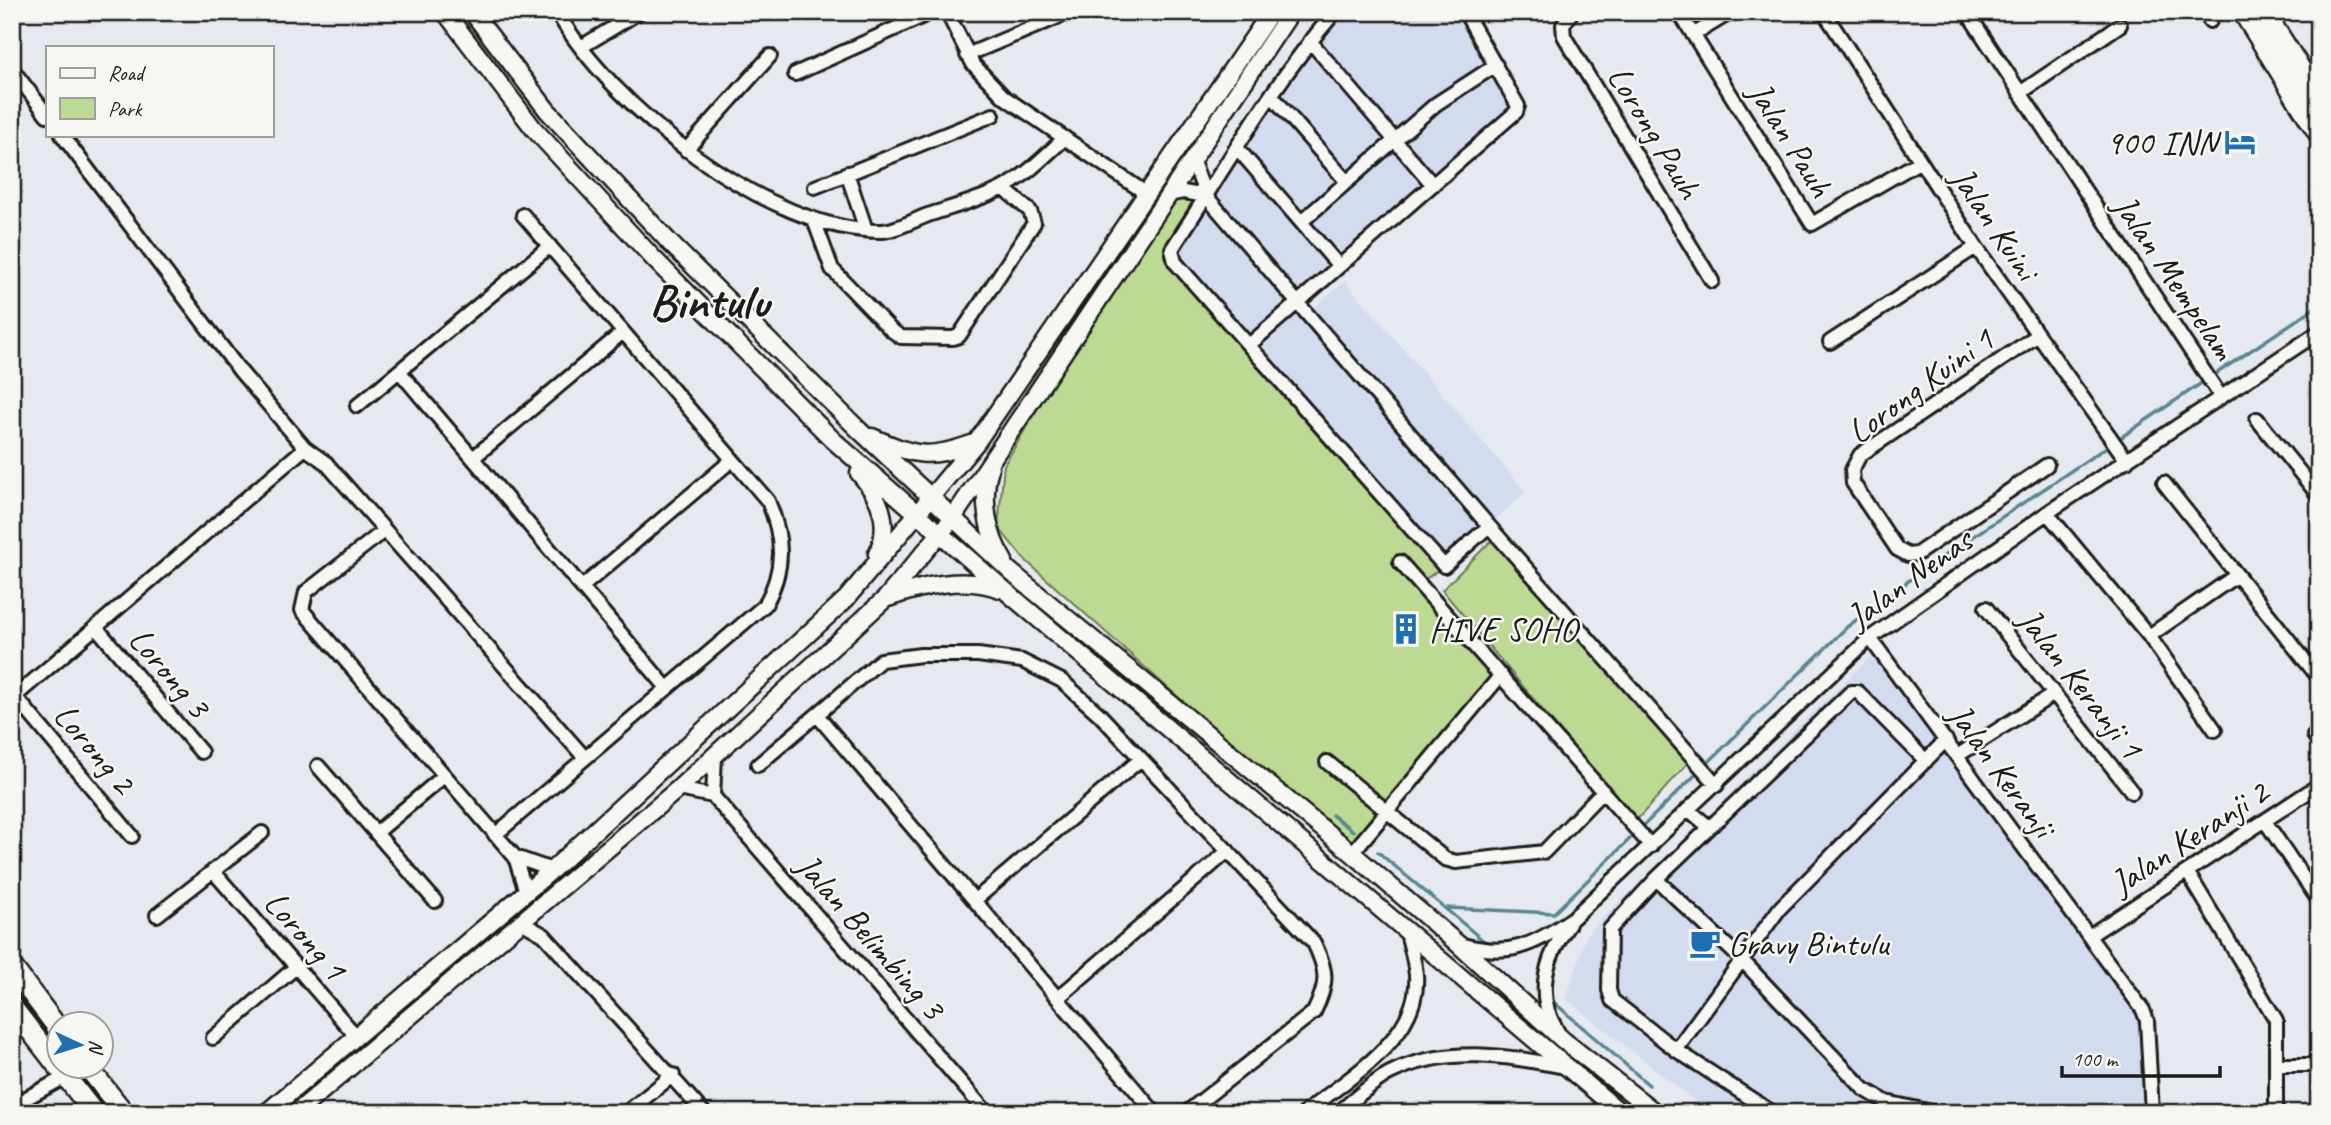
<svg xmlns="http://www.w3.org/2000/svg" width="2331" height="1125" viewBox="0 0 2331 1125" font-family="Caveat,sans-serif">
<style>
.built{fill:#d3dbee}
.green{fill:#bcda93;stroke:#6c7b58;stroke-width:2}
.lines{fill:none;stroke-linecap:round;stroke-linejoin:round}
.stream{stroke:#598791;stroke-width:3.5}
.street-casing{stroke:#1c1c1c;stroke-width:18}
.secondary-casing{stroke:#1c1c1c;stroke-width:21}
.primary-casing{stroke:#1c1c1c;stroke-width:24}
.street{stroke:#f6f6f2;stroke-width:12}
.secondary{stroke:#f6f6f2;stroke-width:16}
.primary{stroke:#f6f6f2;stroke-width:19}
.labels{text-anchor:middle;stroke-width:5;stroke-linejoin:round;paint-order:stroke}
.street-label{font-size:35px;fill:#1c1c1c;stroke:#f6f6f2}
.poi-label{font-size:35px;fill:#1c1c1c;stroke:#f6f6f2;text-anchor:start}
.town-label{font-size:49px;font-weight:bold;fill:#1c1c1c;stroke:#f6f6f2}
</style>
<rect width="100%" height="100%" fill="#e6eaf0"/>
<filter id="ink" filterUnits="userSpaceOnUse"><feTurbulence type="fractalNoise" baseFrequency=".0143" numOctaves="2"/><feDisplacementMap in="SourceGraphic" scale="14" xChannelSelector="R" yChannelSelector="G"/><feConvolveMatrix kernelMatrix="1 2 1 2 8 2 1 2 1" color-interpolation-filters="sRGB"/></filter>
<g filter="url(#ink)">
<!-- built -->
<path class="built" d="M1338 12H1468L1516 112 1297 303 1307 313 1345 281 1526 492 1444 566 1172 255 1307 44Z
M1872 655 1974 783 2146 1016 2145 1113H1710L1566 999 1587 934Z"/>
<!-- green -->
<path class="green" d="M1168 195 1206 196 1172 249 1444 566 1420 583 1501 675 1352 853 1023 558 998 527 1004 465 1131 251Z
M1492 540 1688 763 1636 821 1442 590Z"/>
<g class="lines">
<!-- stream -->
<path class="stream" d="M2214 375 2319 305
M2117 440 2200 384
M1332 815 1353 831
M1641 828 1847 627 1923 570 2111 444
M1378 852 1485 942
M1447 908 1554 913 1636 833
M1550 999 1649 1085"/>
<defs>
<path id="street" d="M557 12C611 107 769 232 882 231 897 230 914 220 928 215 952 207 980 200 1003 188 1026 176 1046 155 1065 138
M947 12 973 64 1004 97 1147 194
M1335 12C1272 84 1224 169 1172 249L1175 262 1444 566 1489 526
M1572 12 1563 25 1564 36 1712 281
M1679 12 1812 224 1919 162
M1824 12 1976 247 2127 461
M1967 12 2221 397
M2205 12 2210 21
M1693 35 1731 12
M1310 41 1433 185
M581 47 639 12
M967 55 1070 12
M12 69 47 115
M795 74 932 12
M2020 93 2120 25
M1272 96 1347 182
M62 135 240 371 305 448
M1237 148 1339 266
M686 150 770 56
M1192 159 1206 196 1489 526 1717 785
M847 173 866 230
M815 187 993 115
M1168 195 1183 192 1206 196
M814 220 832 269 891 330 901 337 953 338 959 336 1034 223 1030 211 1003 188
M1301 222 1436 104 1496 65
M2038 335 1860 455 1852 470 1853 483 1897 549 1908 555 1917 554 2047 465
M1830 342 1976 247
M1249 345 1516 112 1518 106 1465 12
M399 371 667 688
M357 406 550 246
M2257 419 2319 496
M473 458 623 332
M2164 483 2319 678
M2047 513 2149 636 2215 730
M385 530 306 592 302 610 515 857 526 892
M1400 562 1651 846
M582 587 732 460
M1986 608 2132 792
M96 627 201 752
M2149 636 2237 575
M1870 638 2143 1010 2147 1021 2152 1113
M15 696 132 836
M12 699 305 448 326 463 585 758
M817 715 1155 1113
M2314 735 2319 742
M1957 756 2054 694
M1327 762 1445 859 1456 862 1544 852 1603 791
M758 765 881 660 921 655H978L1022 661 1062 681 1099 714 1314 943C1328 972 1328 983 1314 1012L1186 1113
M318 766 435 901
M678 789 713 796 987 1113
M713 796 715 756
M1689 810 1709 827
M2265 821 2319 901
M376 833 444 776
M495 835 765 605C785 569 784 539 768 501L523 215
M1352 853 1501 675
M515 857 552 870
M213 871 356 1036
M2188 873 2276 1020V1113
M1656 879 1741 959 1864 1089 1886 1102 1937 1113
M975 900 1141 759
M157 915 262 833
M521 922 544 935 704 1113
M2089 936 2319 785
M1459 944C1509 958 1533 946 1573 918L1870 638 2047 513 2319 332
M1059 997 1228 851
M1557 1030C1534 994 1546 957 1569 924
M213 1038 296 967
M1676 1050 1780 908 1946 740
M2277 1065H2319
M12 1106 65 1077
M626 1113 673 1075
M1305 1113C1347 1078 1421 1038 1416 975 1415 961 1410 946 1407 932
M1338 1113C1354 1100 1372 1082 1390 1073 1447 1045 1506 1056 1566 1067
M1773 1113 1676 1050 1612 1000 1609 990 1610 929 1656 879 1851 692H1858L1926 761"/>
<path id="secondary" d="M445 12 534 129 653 258 833 440 1008 593 1621 1113
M472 12 547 110 671 244 860 431 1011 572 1352 853 1458 944 1563 1040 1656 1113
M872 437C916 456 927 460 974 443
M990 468C981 499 987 534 1004 561
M859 473C880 497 892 524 877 554
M888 598C922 586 964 575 1000 589
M266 1113 552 870 846 599 976 443 1271 12
M296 1113 678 789 886 598 953 518 1291 12"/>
<path id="primary" d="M2243 12 2319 134
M2264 12 2319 98
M12 967 60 1031
M12 1007 94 1113
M87 1066 124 1113"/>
</defs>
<!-- street casing -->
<use href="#street" class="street-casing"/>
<!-- secondary casing -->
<use href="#secondary" class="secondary-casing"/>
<!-- primary casing -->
<use href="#primary" class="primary-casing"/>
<!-- street -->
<use href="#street" class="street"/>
<!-- secondary -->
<use href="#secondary" class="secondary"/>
<!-- primary -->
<use href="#primary" class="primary"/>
</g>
</g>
<!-- icons -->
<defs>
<symbol id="hotel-bare" viewBox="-9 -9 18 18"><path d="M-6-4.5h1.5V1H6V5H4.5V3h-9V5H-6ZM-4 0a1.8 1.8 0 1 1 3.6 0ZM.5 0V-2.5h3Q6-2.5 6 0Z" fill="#1f6fb2" stroke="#f6f6f2" stroke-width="2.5" paint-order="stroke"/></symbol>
<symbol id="building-bare" viewBox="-9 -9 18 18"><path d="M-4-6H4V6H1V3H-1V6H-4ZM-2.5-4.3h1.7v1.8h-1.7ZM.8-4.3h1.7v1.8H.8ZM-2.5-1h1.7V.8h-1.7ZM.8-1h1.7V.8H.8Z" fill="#1f6fb2" stroke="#f6f6f2" stroke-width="2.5" paint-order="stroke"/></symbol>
<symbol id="cafe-bare" viewBox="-9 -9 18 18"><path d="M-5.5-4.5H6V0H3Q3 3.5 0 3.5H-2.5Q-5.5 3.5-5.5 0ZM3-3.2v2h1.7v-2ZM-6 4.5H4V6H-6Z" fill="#1f6fb2" stroke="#f6f6f2" stroke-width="2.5" paint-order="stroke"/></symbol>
</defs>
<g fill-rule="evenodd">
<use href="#hotel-bare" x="2218" y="120" width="44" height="44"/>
<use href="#building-bare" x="1384" y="607" width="44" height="44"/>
<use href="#cafe-bare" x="1683" y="921" width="44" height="44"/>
</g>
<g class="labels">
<!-- street labels -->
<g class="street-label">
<text transform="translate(1655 132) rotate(59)" y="12">Lorong Pauh</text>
<text transform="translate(1791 139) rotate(58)" y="12">Jalan Pauh</text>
<text transform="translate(1995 223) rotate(56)" y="12">Jalan Kuini</text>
<text transform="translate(2175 277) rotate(56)" y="12">Jalan Mempelam</text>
<text transform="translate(1920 385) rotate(-36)" y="12">Lorong Kuini 1</text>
<text transform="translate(1909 578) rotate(-36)" y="12">Jalan Nenas</text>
<text transform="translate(170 672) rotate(50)" y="12">Lorong 3</text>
<text transform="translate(2081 683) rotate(52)" y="12">Jalan Keranji 1</text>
<text transform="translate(95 748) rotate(50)" y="12">Lorong 2</text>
<text transform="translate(2002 770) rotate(54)" y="12">Jalan Keranji</text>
<text transform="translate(2189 837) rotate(-33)" y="12">Jalan Keranji 2</text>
<text transform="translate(306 935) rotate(49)" y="12">Lorong 1</text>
<text transform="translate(871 936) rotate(49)" y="12">Jalan Belimbing 3</text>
</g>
<!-- poi labels -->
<g class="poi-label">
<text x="2217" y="154" text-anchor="end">900 INN</text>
<text x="1429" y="641">HIVE SOHO</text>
<text x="1728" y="955">Gravy Bintulu</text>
</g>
<!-- town labels -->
<g class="town-label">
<text x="709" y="318">Bintulu</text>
</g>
</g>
<!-- margin -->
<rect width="2331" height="1125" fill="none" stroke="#f6f6f2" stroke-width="42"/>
<rect x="21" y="21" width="2289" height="1083" fill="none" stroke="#1c1c1c" stroke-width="2.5" filter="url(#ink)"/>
<!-- legend -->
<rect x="46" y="46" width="228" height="91" fill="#f6f6f2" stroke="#9f9f9c" stroke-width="2"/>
<rect x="60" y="68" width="35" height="10" fill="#f6f6f2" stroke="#9f9f9c" stroke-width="2"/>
<text x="108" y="80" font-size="21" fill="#1c1c1c">Road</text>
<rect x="60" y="98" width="35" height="21" fill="#bcda93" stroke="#9f9f9c" stroke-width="2"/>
<text x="108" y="116" font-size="21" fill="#1c1c1c">Park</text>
<!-- north arrow -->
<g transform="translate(80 1045) rotate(94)"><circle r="33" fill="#f6f6f2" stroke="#9f9f9c" stroke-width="2"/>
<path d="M0-5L12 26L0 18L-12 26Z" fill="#1f6fb2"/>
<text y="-10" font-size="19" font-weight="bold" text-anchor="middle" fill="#1c1c1c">N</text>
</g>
<!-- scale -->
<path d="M2062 1066v10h158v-10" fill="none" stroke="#1c1c1c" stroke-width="3.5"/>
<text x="2072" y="1066" font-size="21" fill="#1c1c1c" stroke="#f6f6f2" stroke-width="5" paint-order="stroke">100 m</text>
</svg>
